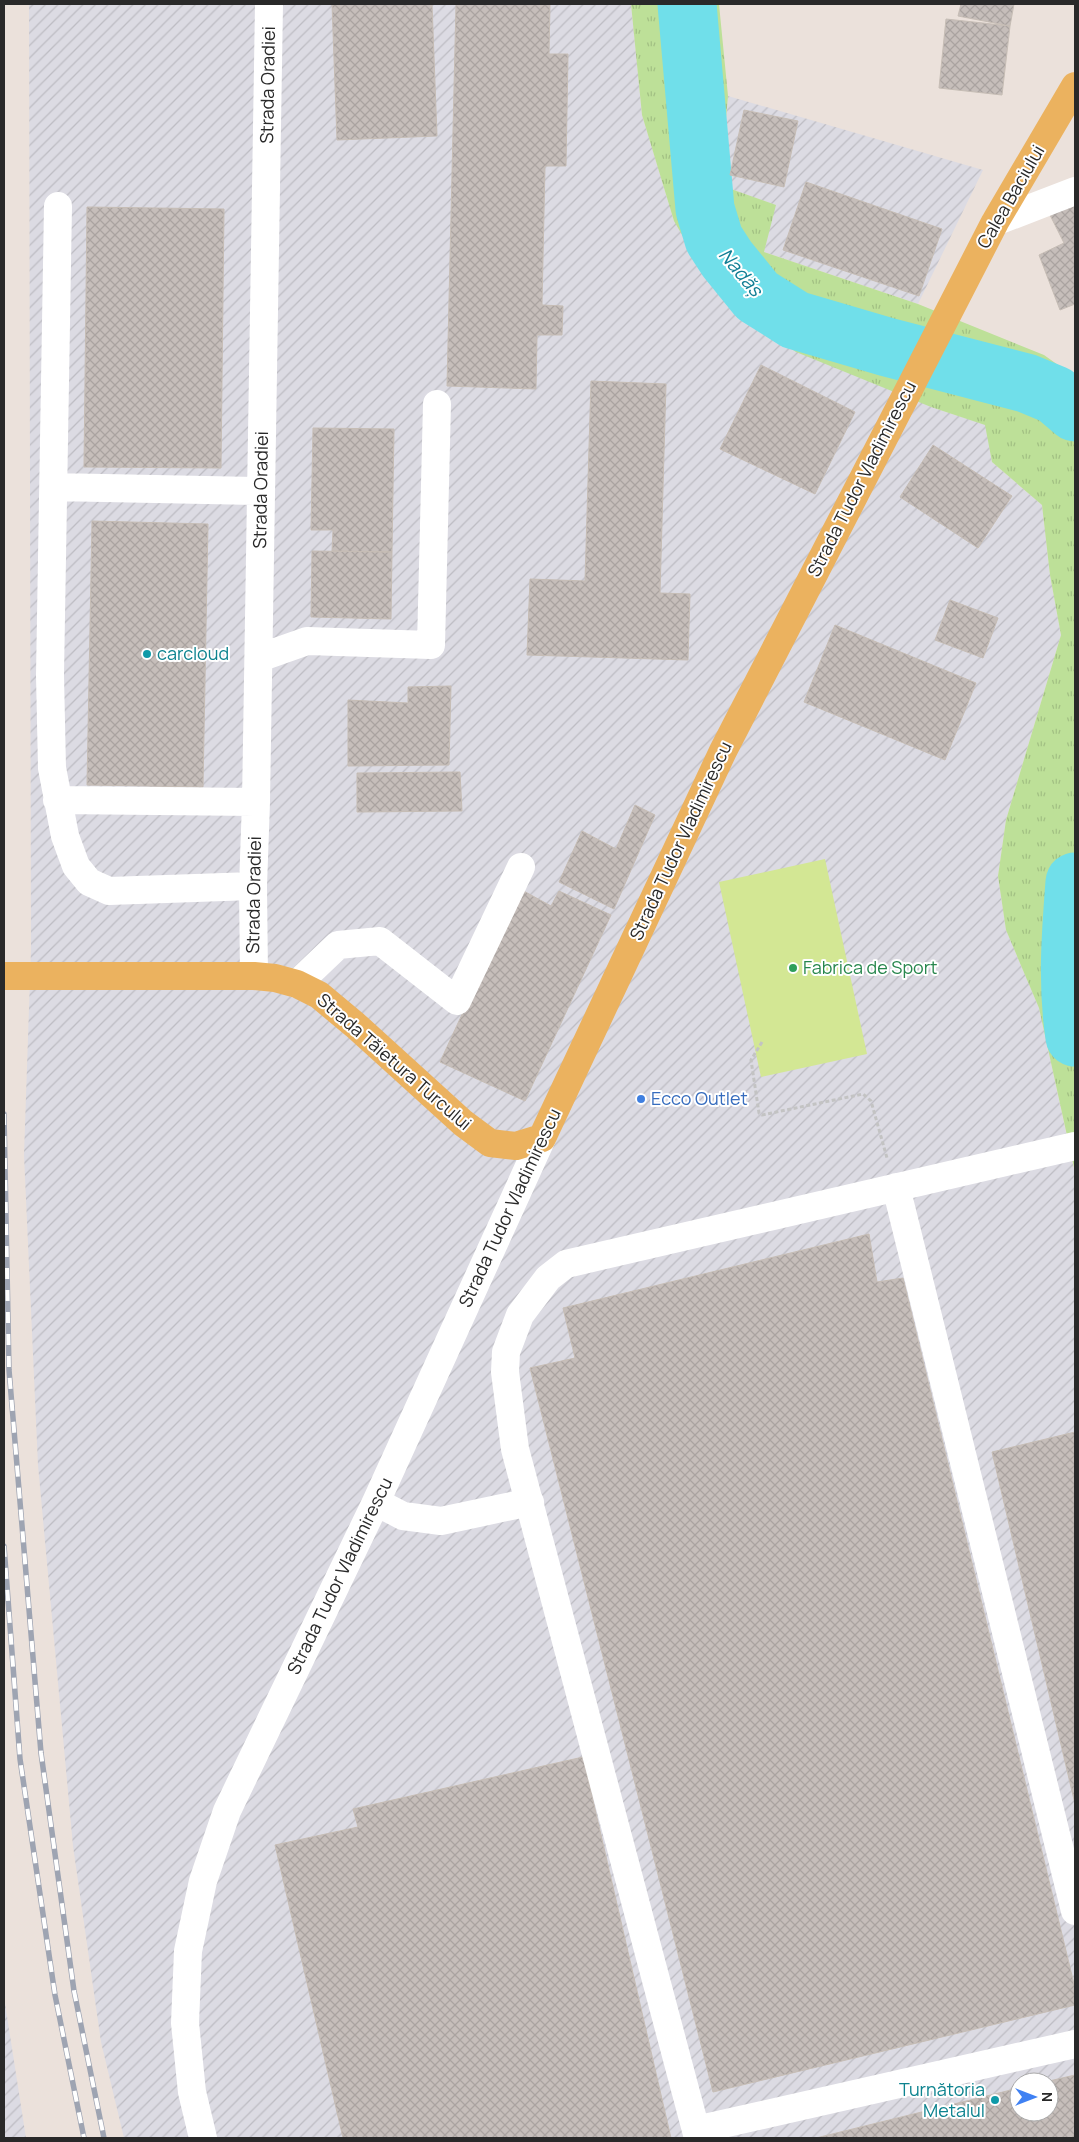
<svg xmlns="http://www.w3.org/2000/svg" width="1079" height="2142" viewBox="0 0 1079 2142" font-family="Manrope,sans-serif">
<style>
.industrial{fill:url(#industrial-furrows);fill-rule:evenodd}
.grass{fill:url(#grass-tufts)}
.pitch{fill:#d3e794}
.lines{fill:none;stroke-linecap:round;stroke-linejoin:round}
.river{stroke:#70dfea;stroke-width:59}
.building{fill:url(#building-cross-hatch);stroke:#c6bdb5}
.path{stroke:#c3c3c3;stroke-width:3;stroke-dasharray:4 2.5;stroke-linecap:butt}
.minor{stroke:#fff;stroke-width:28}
.major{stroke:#ebb25f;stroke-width:28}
.rail-casing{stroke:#9ea4b2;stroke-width:5.5}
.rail{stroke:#fff;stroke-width:4;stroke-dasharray:11;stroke-linecap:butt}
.culture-dot{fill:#0f9aa8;stroke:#fff;stroke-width:2}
.leisure-dot{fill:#2e9e5b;stroke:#fff;stroke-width:2}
.shop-dot{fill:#3f7fe0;stroke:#fff;stroke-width:2}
.labels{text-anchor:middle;stroke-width:4;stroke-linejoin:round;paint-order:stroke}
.street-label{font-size:18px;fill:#292929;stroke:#fff}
.culture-label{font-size:18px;fill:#0d838f;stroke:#fff;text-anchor:start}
.leisure-label{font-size:18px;fill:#27864d;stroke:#fff;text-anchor:start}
.shop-label{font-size:18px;fill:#366cbe;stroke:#fff;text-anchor:start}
.water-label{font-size:19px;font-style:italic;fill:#127e94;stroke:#fff}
</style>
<defs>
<pattern id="industrial-furrows" width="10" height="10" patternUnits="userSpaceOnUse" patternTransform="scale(1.25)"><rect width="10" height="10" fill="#dcdbe3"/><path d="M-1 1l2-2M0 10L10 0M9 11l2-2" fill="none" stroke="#bdbcc3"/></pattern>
<pattern id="grass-tufts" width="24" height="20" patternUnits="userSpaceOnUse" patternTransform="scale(1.25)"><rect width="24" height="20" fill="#bde098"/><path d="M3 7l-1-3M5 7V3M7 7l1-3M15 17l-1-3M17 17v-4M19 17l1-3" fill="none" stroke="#a2c083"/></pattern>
<pattern id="building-cross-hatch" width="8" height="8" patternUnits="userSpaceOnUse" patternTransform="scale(1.25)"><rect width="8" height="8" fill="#c6beba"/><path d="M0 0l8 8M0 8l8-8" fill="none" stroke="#aaa3a0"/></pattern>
</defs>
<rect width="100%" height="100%" fill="#ebe1db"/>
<!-- industrial -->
<path class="industrial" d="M29 4H631L642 115 674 221 931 407 986 425 992 462 1042 505 1050 575 1061 635 1006 820 998 876 1006 930 1039 1008 1075 1174V2138H124L101 2042 73 1846 38 1465 24 1155 31 950ZM1019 2082H1049V2112H1019Z
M728 96 983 170 918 304 764 252 775 205 731 189 724 141Z
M4 1997 26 2138H4Z"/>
<!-- grass -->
<path class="grass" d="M631 4H719L728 96 724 141 731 189 776 205 764 252 918 304 1044 355 1075 377V1172L1039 1008 1006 930 998 876 1006 820 1061 635 1050 575 1042 505 992 462 985 425 931 407 796 352 740 314 702 269 674 221 642 115Z"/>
<!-- pitch -->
<path class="pitch" d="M825 859 867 1054 761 1077 719 882Z"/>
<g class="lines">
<!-- river -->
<path class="river" d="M687 4 705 209 714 239 727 259 757 296 795 320 887 347 1026 383 1055 395 1075 412
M1075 882C1071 934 1067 985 1075 1037"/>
</g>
<!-- building -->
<path class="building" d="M332 4H432L437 136 337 140Z
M456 4H550L549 54H568L566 166H545L542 305 563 306 562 335H537L536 389 447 386Z
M961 4H1014L1010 26 958 16Z
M946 19 1010 26 1002 95 939 88Z
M744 110 798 121 784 187 730 175Z
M806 182 942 229 919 296 783 250Z
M1075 204V304L1060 310 1039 255 1064 243 1049 213Z
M87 207 224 209 221 468 84 467Z
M761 365 855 412 815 494 720 449Z
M591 381 666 384 660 593 690 594 688 660 527 655 530 579 585 581Z
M313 428 394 429 392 552 332 551 333 530H311Z
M933 445 1012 496 978 548 900 497Z
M92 521 208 524 203 787 87 785Z
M312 551 392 552 391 619 311 617Z
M950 600 998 618 983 658 935 640Z
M835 625 976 683 945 760 804 702Z
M451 686 449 765 348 766V700L408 703V687Z
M460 772 462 811 357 812V773Z
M635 805 655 815 614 909 559 882 582 831 616 849Z
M520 889 551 906 559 891 611 915 525 1101 440 1062Z
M869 1234 877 1282 903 1278 1075 1988V2005L713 2092 530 1368 575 1358 563 1308Z
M1075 1432V1804L992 1452Z
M583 1757 671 2138H343L275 1845 358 1827 353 1809Z
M1075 2075V2138H816L1019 2088V2112H1049V2082H1045Z"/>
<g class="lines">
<!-- path -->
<path class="path" d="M762 1042 751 1060 759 1113 762 1115 863 1094 871 1101 887 1158"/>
<!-- minor -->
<path class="minor" d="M58 206 50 675 52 768 65 836 76 866 89 882 109 891 253 886
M995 222 1075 191
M54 487 261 491
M259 658 307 641 431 645 437 404
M57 800 256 802
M254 976 253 886 256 802 269 4
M297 984 338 945 380 941 457 1001 521 867
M896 1187 1075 1911
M376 1502 403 1516 441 1521 530 1502
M696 2130 1075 2044
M203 2138 192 2092 185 2023 188 1951 203 1881 227 1811 376 1502 542 1138
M698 2138 515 1449 505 1372 506 1352 520 1315 548 1278 566 1264 1075 1146"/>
<!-- major -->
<path class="major" d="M4 976H254L275 978 297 984 319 995 355 1025 463 1123 490 1143 516 1146 542 1138 723 751 995 222 1075 86"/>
<defs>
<path id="rail" d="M4 1114 9 1370 41 1753 74 1991 104 2138
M4 1546 20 1759 55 1995 84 2138"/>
</defs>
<!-- rail casing -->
<use href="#rail" class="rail-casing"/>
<!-- rail -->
<use href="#rail" class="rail"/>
</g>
<!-- markers -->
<g class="culture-dot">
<circle cx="147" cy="654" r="5"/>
<circle cx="995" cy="2100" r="5"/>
</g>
<circle class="leisure-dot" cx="793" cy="968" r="5"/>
<circle class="shop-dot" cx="641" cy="1099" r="5"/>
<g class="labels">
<!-- street labels -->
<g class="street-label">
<text transform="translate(268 85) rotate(-89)" y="6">Strada Oradiei</text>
<text transform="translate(1011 197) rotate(-60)" y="6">Calea Baciului</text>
<text transform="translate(862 479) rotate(-63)" y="6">Strada Tudor Vladimirescu</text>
<text transform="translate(261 490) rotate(-89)" y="6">Strada Oradiei</text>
<text transform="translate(681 841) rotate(-65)" y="6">Strada Tudor Vladimirescu</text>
<text transform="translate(254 895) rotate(-89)" y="6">Strada Oradiei</text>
<text transform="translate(394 1062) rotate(41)" y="6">Strada Tăietura Turcului</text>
<text transform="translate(510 1208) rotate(-65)" y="6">Strada Tudor Vladimirescu</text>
<text transform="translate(340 1576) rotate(-64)" y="6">Strada Tudor Vladimirescu</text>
</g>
<!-- culture labels -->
<g class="culture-label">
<text x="157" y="660">carcloud</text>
<text x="985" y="2096" text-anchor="end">Turnătoria<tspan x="985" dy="21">Metalul</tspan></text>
</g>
<!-- leisure labels -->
<g class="leisure-label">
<text x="803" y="974">Fabrica de Sport</text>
</g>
<!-- shop labels -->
<g class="shop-label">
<text x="651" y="1105">Ecco Outlet</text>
</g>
<!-- water labels -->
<g class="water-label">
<text transform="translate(741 272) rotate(50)" y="7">Nadăș</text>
</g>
</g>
<!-- border -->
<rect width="1079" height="2142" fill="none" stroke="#292929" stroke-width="10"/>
<!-- north arrow -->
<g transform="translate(1034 2097) rotate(90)"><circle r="24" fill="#ffffff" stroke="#a9a9a9"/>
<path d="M0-4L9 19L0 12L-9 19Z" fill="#3f81f3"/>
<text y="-8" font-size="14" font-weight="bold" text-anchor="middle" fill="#292929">N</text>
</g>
</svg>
